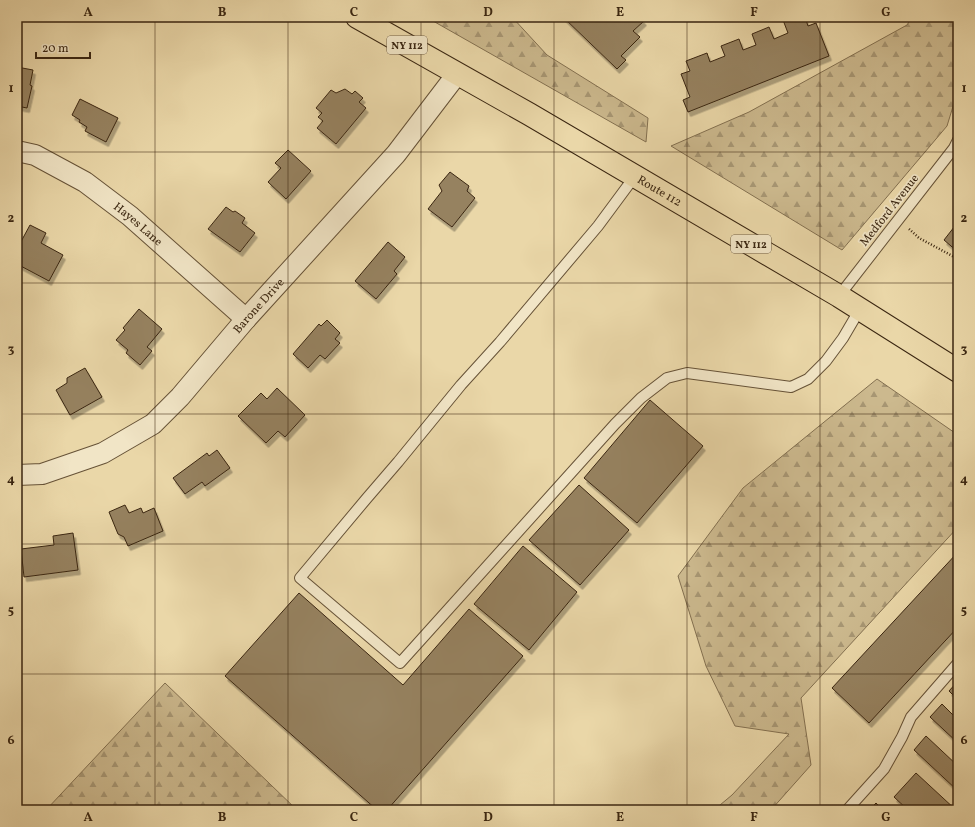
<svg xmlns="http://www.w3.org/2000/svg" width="975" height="827" viewBox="0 0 975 827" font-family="Vollkorn,serif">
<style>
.forest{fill:url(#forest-firs);stroke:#837050}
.building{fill:#968260;stroke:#3a2611;filter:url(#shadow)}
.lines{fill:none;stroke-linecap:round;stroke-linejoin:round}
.lane-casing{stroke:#665237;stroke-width:12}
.street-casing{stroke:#665237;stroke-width:22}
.primary-casing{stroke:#3a2611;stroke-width:24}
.path{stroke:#3a2611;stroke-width:2.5;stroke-dasharray:1 2;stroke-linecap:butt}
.lane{stroke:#f1e5c6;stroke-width:10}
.street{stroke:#f1e5c6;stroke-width:20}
.primary{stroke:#ead7a8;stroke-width:22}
.grid{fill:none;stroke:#3a2611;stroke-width:1;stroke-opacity:0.55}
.labels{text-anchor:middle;stroke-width:3.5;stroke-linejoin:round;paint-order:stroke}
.shield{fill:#f1e5c6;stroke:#715f47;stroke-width:1}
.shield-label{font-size:11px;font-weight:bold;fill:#3a2611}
.street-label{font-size:12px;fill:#3a2611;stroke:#f1e5c6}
.neatline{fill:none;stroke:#3a2611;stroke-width:1.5}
.grid-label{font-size:13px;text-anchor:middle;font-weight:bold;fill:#3a2611}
</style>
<defs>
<pattern id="forest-firs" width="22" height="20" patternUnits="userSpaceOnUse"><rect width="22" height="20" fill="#ccb98e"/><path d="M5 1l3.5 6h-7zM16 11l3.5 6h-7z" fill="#a79673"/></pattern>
<filter id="shadow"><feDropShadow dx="2.5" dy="4.5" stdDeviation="0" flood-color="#0004"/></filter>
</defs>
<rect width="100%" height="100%" fill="#ead7a8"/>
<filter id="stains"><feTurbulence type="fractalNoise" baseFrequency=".005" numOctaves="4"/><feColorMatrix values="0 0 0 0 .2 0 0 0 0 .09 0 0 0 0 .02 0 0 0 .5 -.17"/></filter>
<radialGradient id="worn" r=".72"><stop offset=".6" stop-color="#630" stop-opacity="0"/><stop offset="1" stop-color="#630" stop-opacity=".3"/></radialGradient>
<!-- forest -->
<path class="forest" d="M426 17H512L547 55 648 118 646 142Z
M912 17H958V90L947 126 842 250 671 146 749 112 907 25Z
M877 379 958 435V527L801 698 811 765 771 810H714L732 795 789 734 735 726 706 666 678 576 743 488Z
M165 683 297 810H46Z"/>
<!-- building -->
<path class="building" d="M563 17H640L644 21 633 31 640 37 621 56 626 60 617 69Z
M789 17H805L808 26 816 23 829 56 688 112 683 100 690 97 681 74 690 71 686 61 707 53 710 62 725 56 721 46 739 39 743 50 756 45 752 34 769 27 774 39 788 33 783 20Z
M17 67 33 70 30 85 32 86 27 108 17 106Z
M345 89 352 94 355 91 363 98 359 102 366 108 336 144 317 128 323 121 318 117 322 113 316 108 331 90 336 93Z
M80 99 118 118 106 142 85 131 87 127 79 122 80 120 72 115Z
M288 150 311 171 286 199 268 182 281 168 275 163Z
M450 172 469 186 467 191 475 198 452 227 428 209 442 191 439 185Z
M226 207 233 212 235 211 245 218 242 223 255 233 240 252 208 229Z
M958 222V252L944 240Z
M30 225 46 233 41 243 63 255 49 281 17 264V249Z
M388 242 405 257 394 271 397 274 376 299 355 281Z
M139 309 162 329 147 347 152 351 140 365 126 353 128 350 116 340 125 330 123 328Z
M327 320 340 333 335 339 340 343 325 359 320 355 308 368 293 354 319 324 321 326Z
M85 368 102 397 70 415 56 390 67 383V378Z
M277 388 305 415 285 437 278 431 266 443 238 416 261 393 267 399Z
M650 400 703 446 637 523 584 478Z
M217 450 230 468 205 486 202 482 185 494 173 478 207 453 209 456Z
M579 485 629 530 580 585 529 540Z
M125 505 129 513 141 508 143 513 154 508 163 531 128 546 124 537 118 534 109 512Z
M73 533 78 570 24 577 21 549 54 545 53 536Z
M523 546 577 592 529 650 474 604Z
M958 552V627L869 723 832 688Z
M299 593 403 685 469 609 523 656 387 810H377L225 676Z
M958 681V700L949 691Z
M942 704 958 720V743L930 717Z
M926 736 958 766V791L914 750Z
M916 773 956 810H908L894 797Z
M876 803 883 810H869Z"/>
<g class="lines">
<defs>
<path id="lane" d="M635 176 598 226 500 342 461 385 398 462 367 498 300 578 400 663 615 424 641 398 667 378 687 373 791 387 808 379 826 361 843 338 860 309
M839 296 954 148 958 140
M847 810 884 769 902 737 911 717 958 663"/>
<g id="street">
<path id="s1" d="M17 151 35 155 85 182 130 216 246 319"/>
<path id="s2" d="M17 475 42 474 103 453 153 424 180 397 246 319 396 154 457 74"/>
</g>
<g id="primary">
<path id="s3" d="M357 17 529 114 839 296 958 371"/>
</g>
</defs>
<!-- lane casing -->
<use href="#lane" class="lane-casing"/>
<!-- street casing -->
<use href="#street" class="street-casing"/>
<!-- primary casing -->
<use href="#primary" class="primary-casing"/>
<!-- path -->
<path class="path" d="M909 229 919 238 958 259"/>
<!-- lane -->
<use href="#lane" class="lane"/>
<!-- street -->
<use href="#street" class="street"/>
<!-- primary -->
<use href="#primary" class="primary"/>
</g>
<!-- grid -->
<path class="grid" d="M155 17V810M288 17V810M421 17V810M554 17V810M687 17V810M820 17V810M17 152H958M17 283H958M17 414H958M17 544H958M17 674H958"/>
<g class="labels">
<!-- shield labels -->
<g class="shield">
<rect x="387" y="36" width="40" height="18" rx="3"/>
<rect x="731" y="235" width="40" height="18" rx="3"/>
</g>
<g class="shield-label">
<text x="407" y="49">NY 112</text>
<text x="751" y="248">NY 112</text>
</g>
<!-- street labels -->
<g class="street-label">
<text dy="4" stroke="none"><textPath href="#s3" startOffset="349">Route 112</textPath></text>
<text transform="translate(889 210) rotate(-52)" y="4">Medford Avenue</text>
<text dy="4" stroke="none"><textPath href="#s1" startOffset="143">Hayes Lane</textPath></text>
<text dy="4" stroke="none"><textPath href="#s2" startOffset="306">Barone Drive</textPath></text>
</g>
</g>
<!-- margin -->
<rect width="975" height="827" fill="none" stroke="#ead7a8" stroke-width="44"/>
<!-- scale -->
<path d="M36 52v6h54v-6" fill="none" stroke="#3a2611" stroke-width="2"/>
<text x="42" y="52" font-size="12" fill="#3a2611" stroke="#f1e5c6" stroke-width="3" paint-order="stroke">20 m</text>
<rect x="22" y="22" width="931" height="783" class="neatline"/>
<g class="grid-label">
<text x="88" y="16">A</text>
<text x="222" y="16">B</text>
<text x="354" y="16">C</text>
<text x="488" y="16">D</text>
<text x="620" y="16">E</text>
<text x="754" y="16">F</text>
<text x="886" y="16">G</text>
<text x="11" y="92">1</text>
<text x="964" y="92">1</text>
<text x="11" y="222">2</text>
<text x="964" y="222">2</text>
<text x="11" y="353">3</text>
<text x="964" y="353">3</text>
<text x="11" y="483">4</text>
<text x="964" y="483">4</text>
<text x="11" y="614">5</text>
<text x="964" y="614">5</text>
<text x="11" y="744">6</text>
<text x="964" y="744">6</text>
<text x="88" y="821">A</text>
<text x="222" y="821">B</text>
<text x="354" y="821">C</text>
<text x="488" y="821">D</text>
<text x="620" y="821">E</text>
<text x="754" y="821">F</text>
<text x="886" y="821">G</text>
</g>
<rect width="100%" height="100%" filter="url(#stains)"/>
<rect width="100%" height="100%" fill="url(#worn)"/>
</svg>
